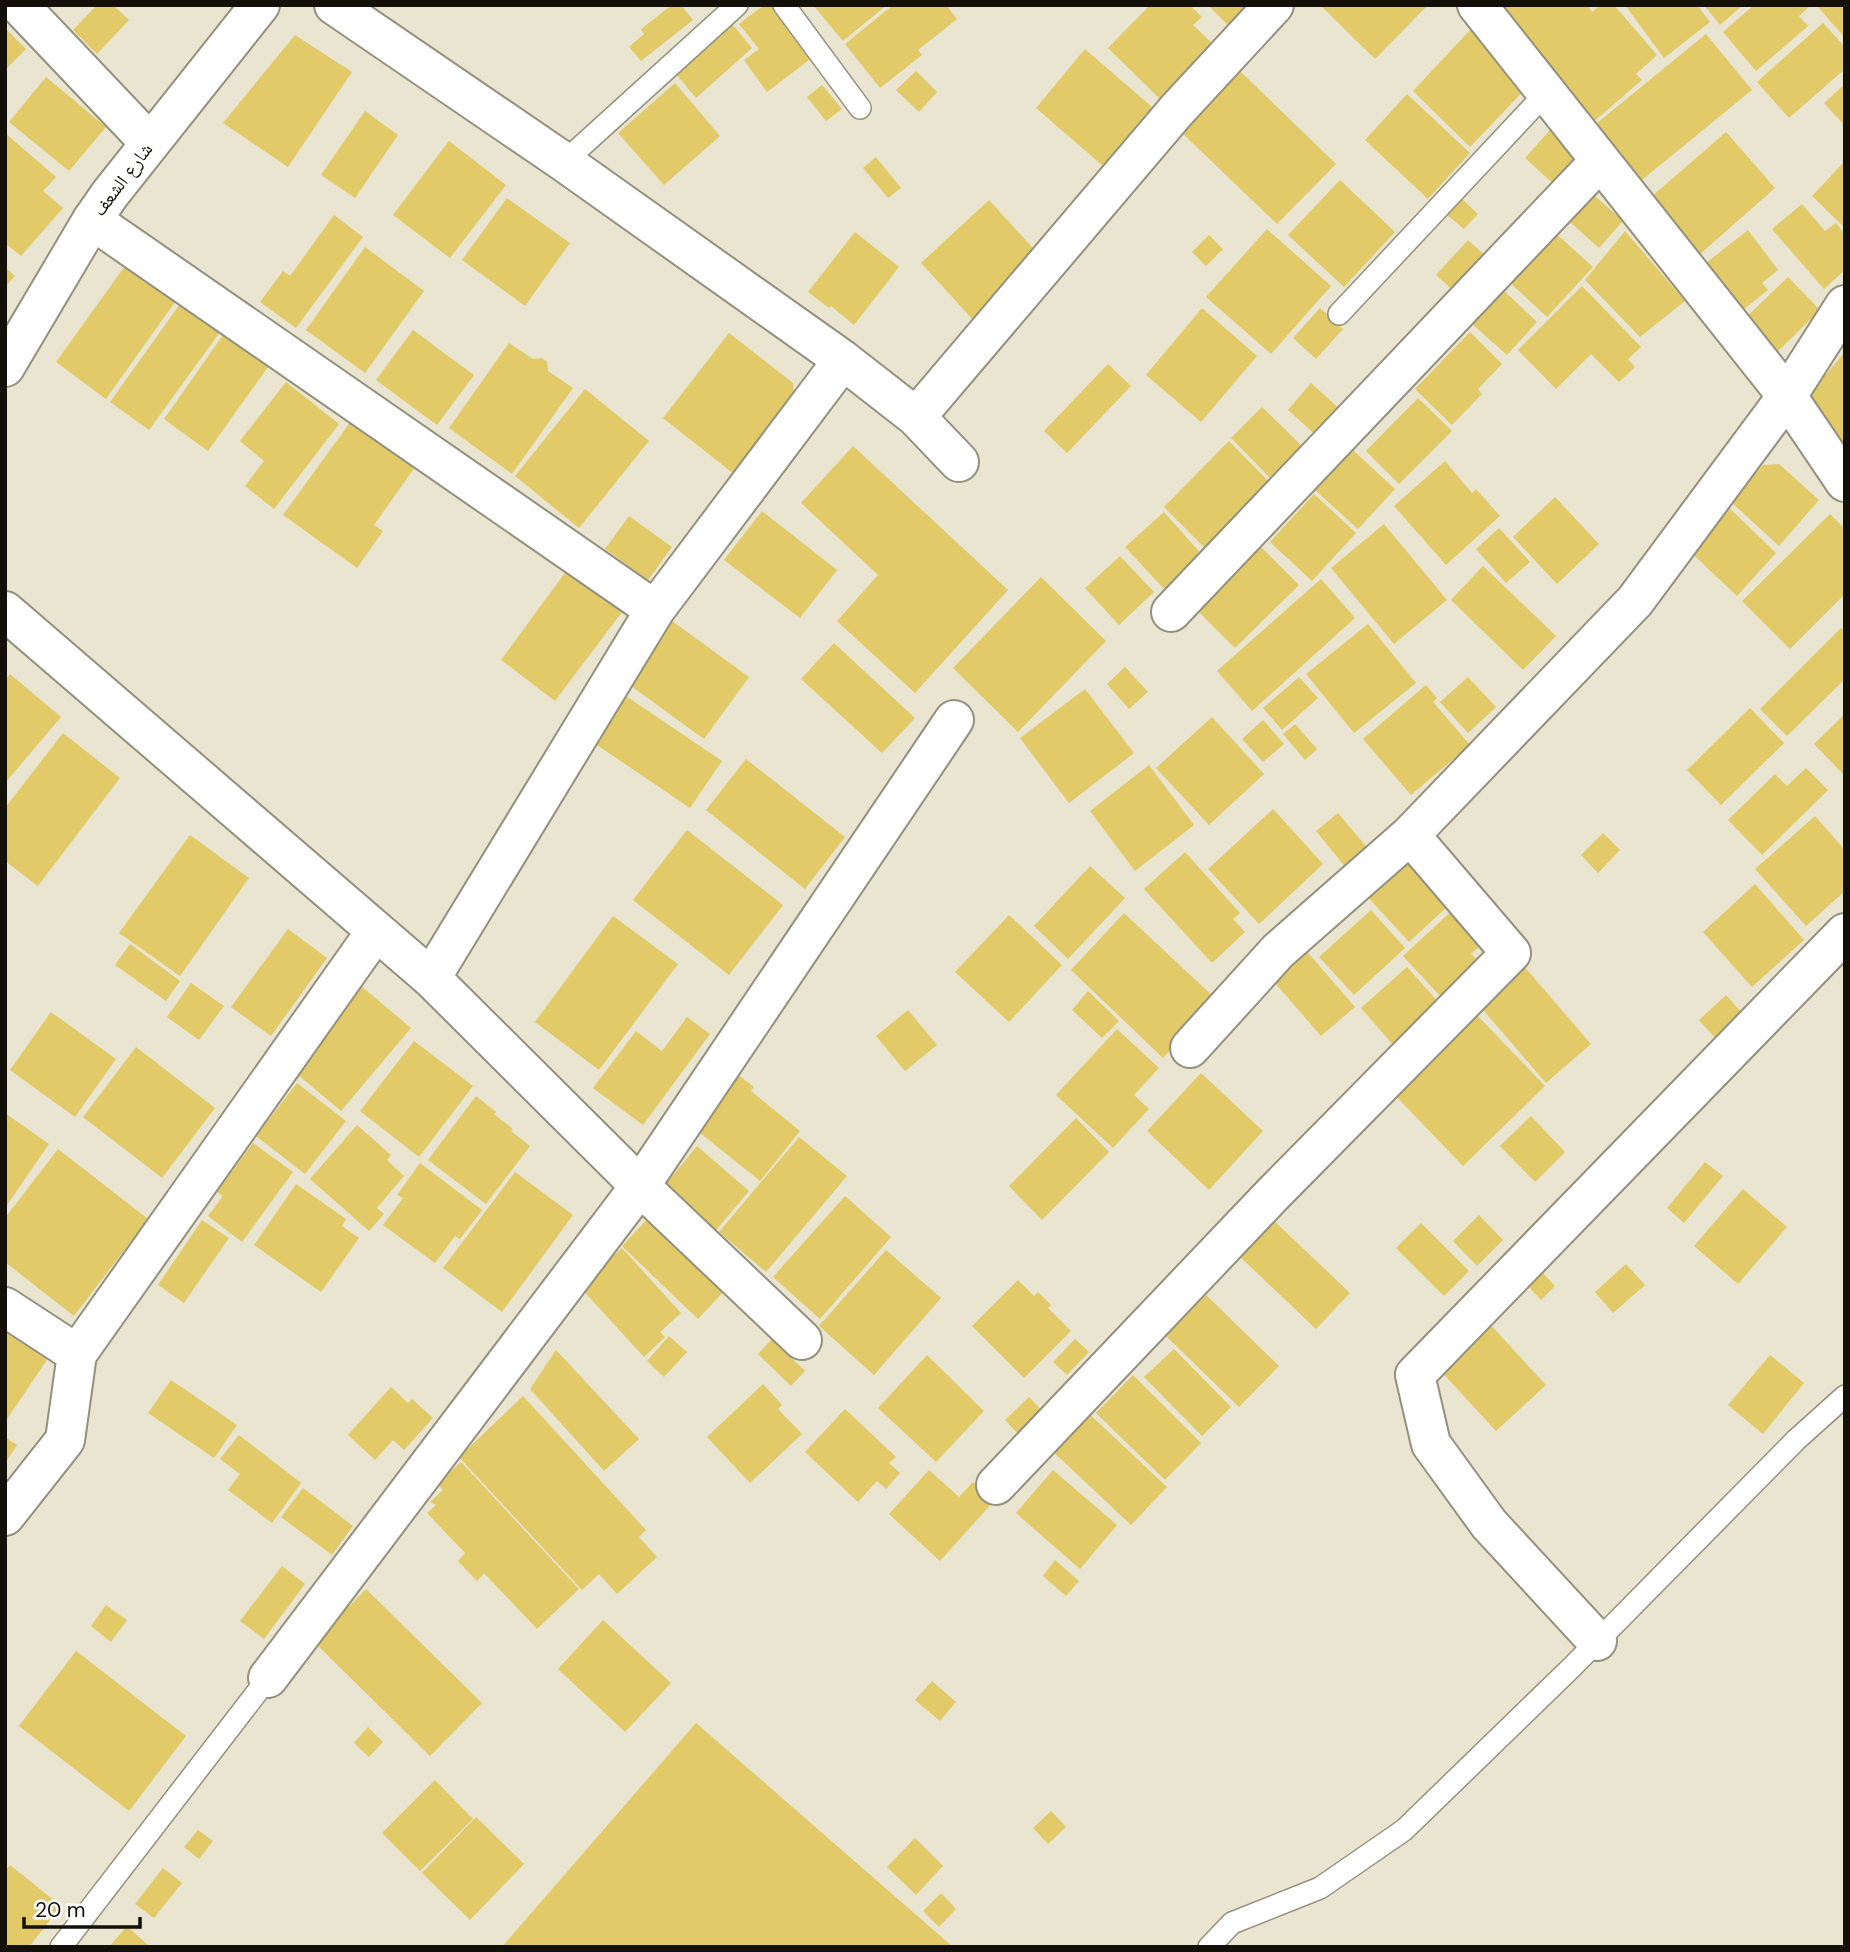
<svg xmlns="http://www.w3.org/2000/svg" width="1850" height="1952" viewBox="0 0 1850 1952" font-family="'DM Sans','Noto Naskh Arabic',sans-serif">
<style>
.building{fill:#e1ca67}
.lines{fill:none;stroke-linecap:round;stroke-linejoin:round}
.service-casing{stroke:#94907e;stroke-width:24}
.minor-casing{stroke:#94907e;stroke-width:42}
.tertiary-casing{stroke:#94907e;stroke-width:42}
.service{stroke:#fff;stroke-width:21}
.minor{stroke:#fff;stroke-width:38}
.tertiary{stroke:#fff;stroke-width:38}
.labels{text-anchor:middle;stroke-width:5;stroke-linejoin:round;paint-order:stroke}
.street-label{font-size:19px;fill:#121009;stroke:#fff}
</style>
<rect width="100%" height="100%" fill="#e9e5d1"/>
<!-- building -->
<path class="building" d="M97 5H113L129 20 97 54 73 30Z
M672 5H681L693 20 641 61 629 47 644 34 641 29Z
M764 5H775L813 57 767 92 744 60 759 49 739 24Z
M813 5H887L843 41Z
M893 5H946L957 19 918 50 922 55 880 88 845 44Z
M1150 5H1190L1202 17 1193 25 1218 49 1164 103 1108 48Z
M1208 5H1254L1231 28Z
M1320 5H1428L1375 59Z
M1499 5H1587L1592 12 1600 5H1614L1657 55 1636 74 1642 80 1592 123 1525 44 1530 40Z
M1625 5H1697L1710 22 1664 58Z
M1704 5H1743L1720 25Z
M1754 5H1811L1799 16 1808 26 1756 71 1723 32Z
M1820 5H1845V38L1818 7Z
M1823 23 1845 47V69L1789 118 1757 82Z
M732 24 752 48 696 98 676 74Z
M5 28 26 49 5 70Z
M1471 29 1529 85 1470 147 1413 91Z
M1706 34 1752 90 1637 184 1591 128Z
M295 35 352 72 288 167 223 123Z
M1085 49 1152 107 1103 166 1036 108Z
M916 71 937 92 919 112 896 90Z
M1240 71 1336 164 1277 224 1181 132Z
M46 77 106 127 69 171 9 122Z
M675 83 720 136 664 185 618 133Z
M1845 84V126L1824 103Z
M822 85 842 109 826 121 807 97Z
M1407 94 1470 153 1428 199 1365 140Z
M365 111 398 135 355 198 321 175Z
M1551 129 1582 157 1556 186 1525 158Z
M1726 132 1775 188 1699 255 1650 198Z
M5 133 56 177 43 191 63 208 21 256 5 243Z
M449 141 506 185 450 258 393 215Z
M876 157 901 188 888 198 863 168Z
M1845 161V228L1812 196Z
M1340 180 1395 232 1344 287 1288 235Z
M1594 195 1623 221 1599 248 1570 222Z
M507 198 570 243 525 306 462 260Z
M1462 199 1478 214 1464 229 1447 215Z
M989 200 1043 259 975 322 921 263Z
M1802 204 1825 231 1836 223 1845 234V270L1824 289 1772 229Z
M334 215 363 237 296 328 260 302 283 271 290 276Z
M1267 229 1331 286 1271 354 1206 297Z
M1551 229 1593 267 1547 317 1506 279Z
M1748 230 1778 270 1762 283 1768 290 1738 314 1702 266Z
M1625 231 1685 301 1640 337 1585 280Z
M855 232 899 267 854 325 831 306 829 308 808 292Z
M1209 235 1223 249 1206 266 1192 252Z
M1468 240 1489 259 1457 294 1436 275Z
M365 247 424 291 365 373 306 330Z
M125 266 175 302 106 399 56 362Z
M5 267 15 276 5 287Z
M1788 277 1820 310 1772 357 1740 323Z
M1582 286 1641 347 1628 359 1635 367 1619 382 1591 354 1556 389 1518 350Z
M1501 288 1537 322 1507 355 1471 323Z
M180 304 220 332 149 430 110 402Z
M1202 308 1257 356 1201 422 1146 375Z
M1320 308 1343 329 1316 359 1293 338Z
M413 330 474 375 437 425 376 380Z
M1470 332 1502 364 1478 389 1482 394 1452 425 1415 389Z
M729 333 793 383 794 396 734 474 663 418Z
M223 335 268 367 208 451 164 419Z
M509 343 533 359 542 358 547 362 548 371 573 388 512 474 449 428Z
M1845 352V445L1818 422 1804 400Z
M1108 364 1131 386 1067 453 1044 431Z
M286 382 339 424 274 509 245 486 264 461 240 441Z
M1311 383 1341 410 1318 437 1288 410Z
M585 389 649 441 579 528 515 476Z
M1418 398 1452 431 1399 484 1366 451Z
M1262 407 1307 451 1275 483 1231 438Z
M351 421 415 467 374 525 383 531 357 568 283 515Z
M1229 441 1273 486 1209 552 1164 507Z
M853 446 1008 590 915 693 837 621 878 575 801 503Z
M1353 450 1395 489 1358 529 1315 490Z
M1445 461 1472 493 1476 489 1500 516 1446 565 1394 506Z
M1779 464 1819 500 1779 546 1731 502 1763 465Z
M1314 494 1356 533 1312 581 1270 542Z
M1555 497 1599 544 1557 584 1513 537Z
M1722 501 1776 553 1737 596 1682 544Z
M762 511 837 570 800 618 724 560Z
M1164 512 1203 556 1165 590 1125 547Z
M1830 514 1845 529V594L1790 649 1742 601Z
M629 516 672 547 648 580 605 549Z
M1384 524 1447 600 1394 644 1331 568Z
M1499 528 1530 562 1506 583 1476 549Z
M1261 547 1299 585 1235 648 1197 610Z
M1120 556 1154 592 1119 625 1085 588Z
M1483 566 1556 636 1523 670 1451 600Z
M567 570 622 612 555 701 501 660Z
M1041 577 1106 641 1018 732 953 668Z
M1321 579 1355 618 1252 711 1217 671Z
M672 621 749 677 704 739 627 683Z
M1368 624 1416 683 1354 733 1306 674Z
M1841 628 1845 631V679L1787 736 1760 709Z
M834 643 915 718 882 753 801 679Z
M1125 667 1148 692 1129 709 1107 684Z
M10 674 61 717 5 783V680Z
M1299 677 1318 698 1282 730 1263 708Z
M1468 677 1496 707 1468 733 1440 702Z
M1426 685 1437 698 1433 702 1470 745 1411 795 1363 739Z
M1085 689 1134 753 1069 803 1020 738Z
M626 696 722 761 690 808 594 743Z
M1750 708 1784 743 1721 805 1687 770Z
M1845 714V772L1843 774 1814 744Z
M1212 717 1264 774 1209 825 1156 768Z
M1263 720 1284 744 1263 762 1242 739Z
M1295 724 1317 749 1305 760 1283 734Z
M63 733 120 778 38 886 5 861V808Z
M746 759 845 837 805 889 706 810Z
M1149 765 1194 825 1135 871 1090 811Z
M1806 768 1828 790 1762 855 1728 820 1775 774 1787 786Z
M1273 809 1323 864 1259 924 1208 869Z
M1338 813 1370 851 1347 869 1316 831Z
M1815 816 1845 850V891L1806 926 1755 869Z
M687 830 783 905 729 975 633 900Z
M1603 833 1620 850 1598 873 1581 855Z
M190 835 249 878 180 976 119 933Z
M1185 852 1240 913 1233 919 1245 932 1212 963 1144 889Z
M1403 857 1448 906 1409 942 1364 893Z
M1090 866 1125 898 1068 959 1034 926Z
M1755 884 1804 940 1752 987 1703 932Z
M1458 905 1489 938 1471 954 1477 960 1440 996 1403 956Z
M1371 910 1405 948 1354 995 1319 957Z
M1124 913 1217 1000 1163 1058 1071 970Z
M1009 915 1062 965 1009 1022 955 972Z
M613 916 678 964 599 1070 535 1022Z
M288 929 327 958 271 1036 231 1007Z
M130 944 180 981 166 1001 115 965Z
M1303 947 1355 1007 1321 1036 1269 976Z
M1523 965 1591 1044 1546 1083 1478 1004Z
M1407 967 1441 1005 1394 1046 1361 1008Z
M191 983 224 1006 199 1040 167 1017Z
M361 986 411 1028 341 1111 297 1074 312 1055 307 1051Z
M1088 991 1119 1021 1102 1038 1072 1010Z
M1726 995 1743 1014 1716 1039 1699 1020Z
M908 1010 937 1045 905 1071 876 1036Z
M51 1012 116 1059 75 1117 10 1070Z
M1474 1012 1545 1086 1463 1166 1392 1092Z
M687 1017 710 1034 643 1125 593 1088 636 1031 662 1051Z
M1117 1029 1159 1068 1134 1095 1149 1109 1113 1148 1056 1095Z
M414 1041 473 1086 419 1157 360 1111Z
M136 1047 215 1108 162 1178 83 1117Z
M1201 1073 1263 1131 1209 1190 1147 1131Z
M737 1074 754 1087 751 1091 800 1131 760 1181 694 1128Z
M297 1083 346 1121 305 1174 256 1136Z
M476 1096 496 1112 494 1114 513 1129 511 1131 530 1146 486 1204 428 1160Z
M5 1113 49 1144 5 1208Z
M1531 1116 1565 1152 1535 1182 1500 1146Z
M1076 1118 1109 1152 1042 1220 1009 1186Z
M357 1125 391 1155 387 1160 404 1176 377 1208 384 1214 369 1231 310 1179Z
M799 1137 847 1176 766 1272 719 1232Z
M253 1143 293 1172 242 1242 208 1216 223 1196 217 1192Z
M697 1146 749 1191 712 1235 660 1191Z
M58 1149 148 1219 74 1316 5 1262V1218Z
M1705 1162 1723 1176 1684 1223 1667 1208Z
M420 1163 482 1210 460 1239 455 1236 435 1263 383 1225 403 1198 397 1195Z
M515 1172 573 1215 502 1312 443 1268Z
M296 1184 346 1219 342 1226 359 1238 321 1292 254 1245Z
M1743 1189 1787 1227 1738 1284 1694 1246Z
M845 1196 891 1237 820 1319 773 1277Z
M652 1214 728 1287 698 1319 622 1246Z
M1479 1215 1503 1240 1477 1266 1453 1241Z
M1270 1217 1350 1293 1316 1329 1236 1253Z
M202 1220 229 1238 184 1303 158 1285Z
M1421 1223 1469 1271 1444 1296 1396 1248Z
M622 1248 681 1313 660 1332 665 1337 644 1357 580 1287Z
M886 1250 941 1298 874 1375 819 1326Z
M1626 1264 1645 1285 1613 1313 1595 1292Z
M1542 1272 1555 1286 1541 1300 1527 1285Z
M1018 1280 1034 1296 1038 1292 1051 1305 1048 1308 1071 1331 1024 1378 972 1326Z
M1206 1295 1279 1366 1239 1407 1166 1336Z
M5 1318 53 1351 5 1422Z
M1487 1321 1546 1385 1496 1431 1437 1367Z
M669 1336 687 1352 664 1377 647 1361Z
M772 1339 805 1371 791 1386 758 1354Z
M1075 1339 1089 1352 1067 1375 1053 1362Z
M1174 1349 1231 1407 1202 1436 1144 1377Z
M556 1350 639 1439 604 1471 530 1389Z
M927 1355 984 1411 936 1462 878 1408Z
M1770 1355 1804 1383 1763 1434 1728 1405Z
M1133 1375 1201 1443 1165 1480 1096 1413Z
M171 1380 237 1425 214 1458 148 1413Z
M763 1384 782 1405 778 1409 802 1434 750 1483 707 1437Z
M391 1387 408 1403 412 1399 433 1418 404 1450 393 1440 375 1460 348 1435Z
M523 1396 646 1530 639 1537 657 1557 617 1594 599 1574 582 1590 459 1457Z
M1029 1397 1046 1415 1022 1438 1005 1420Z
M1083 1408 1167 1487 1131 1525 1047 1446Z
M845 1409 896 1457 889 1463 900 1473 886 1489 877 1481 858 1502 805 1452Z
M239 1435 301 1483 272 1523 228 1490 240 1474 220 1459Z
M5 1437 17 1445 5 1463Z
M461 1462 579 1589 537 1629 484 1573 477 1581 458 1561 465 1553 427 1513 436 1505 430 1502 443 1490 437 1484Z
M929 1470 959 1497 973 1482 994 1501 940 1561 889 1514Z
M1053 1470 1117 1525 1080 1569 1016 1513Z
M303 1488 353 1526 332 1555 281 1517Z
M1055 1560 1079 1581 1066 1596 1043 1576Z
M282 1566 305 1584 264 1639 240 1621Z
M366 1589 482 1703 430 1756 314 1642Z
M106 1605 127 1620 111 1642 91 1626Z
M603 1620 671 1683 625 1732 558 1669Z
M76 1651 186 1736 129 1811 19 1726Z
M932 1681 956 1702 940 1721 915 1700Z
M696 1723 953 1947H502Z
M368 1727 383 1742 369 1757 354 1743Z
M435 1780 473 1819 420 1871 382 1833Z
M1051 1811 1066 1827 1048 1844 1033 1828Z
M476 1817 524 1864 470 1920 422 1873Z
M198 1830 213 1841 199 1859 184 1847Z
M915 1838 943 1866 916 1895 887 1867Z
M10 1865 61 1906 29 1947H5V1871Z
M163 1868 182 1883 154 1918 135 1904Z
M941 1893 956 1909 939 1927 923 1911Z
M127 1926 148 1945 146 1947 110 1946Z"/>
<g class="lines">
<defs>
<path id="service" d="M784 5 860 108
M564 162 737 5
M1339 314 1546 93
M61 1947 268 1678
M1209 1947 1232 1923 1320 1888 1404 1830 1571 1668 1796 1440 1845 1396"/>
<path id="minor" d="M19 5 149 142
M334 5 564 162 843 360 916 417 959 462
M1477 5 1787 396 1845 482
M92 220 655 610
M916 417 1176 111 1274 5
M5 611 431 978 640 1186 802 1340
M1171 612 1600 161
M431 978 655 610 843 360
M1190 1048 1278 951 1410 835 1635 601 1787 396 1845 305
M5 1307 77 1354
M996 1485 1273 1194 1511 953 1410 835
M5 1516 65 1440 77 1354 376 931
M1597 1641 1489 1524 1431 1444 1415 1375 1845 933
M268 1678 640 1186 954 720"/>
<path id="tertiary" d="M5 367 92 220 110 194 260 5"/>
</defs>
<!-- service casing -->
<use href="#service" class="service-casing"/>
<!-- minor casing -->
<use href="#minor" class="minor-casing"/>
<!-- tertiary casing -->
<use href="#tertiary" class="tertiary-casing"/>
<!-- service -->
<use href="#service" class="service"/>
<!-- minor -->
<use href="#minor" class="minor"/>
<!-- tertiary -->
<use href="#tertiary" class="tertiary"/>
</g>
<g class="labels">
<!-- street labels -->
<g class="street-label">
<text transform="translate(122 179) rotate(-53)" y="7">شارع الشعف</text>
</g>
</g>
<!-- border -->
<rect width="1850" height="1952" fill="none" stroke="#121009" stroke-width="14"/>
<!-- scale -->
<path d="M24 1917v10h116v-10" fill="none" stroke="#121009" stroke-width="3.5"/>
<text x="35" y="1917" font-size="21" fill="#121009" stroke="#ffffff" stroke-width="5" paint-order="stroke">20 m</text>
</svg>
